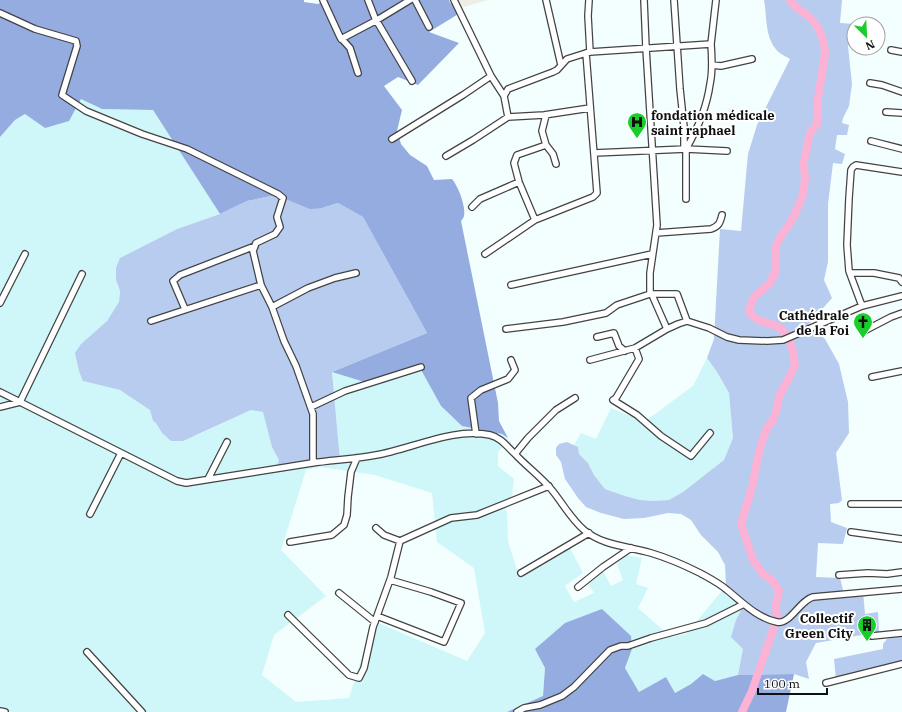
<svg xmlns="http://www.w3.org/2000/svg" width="902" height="712" viewBox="0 0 902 712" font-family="'IBM Plex Serif',serif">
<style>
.industrial{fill:#eeefe4}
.farmland{fill:#cff6f8;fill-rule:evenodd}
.green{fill:#b7ccee}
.forest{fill:#95ace0}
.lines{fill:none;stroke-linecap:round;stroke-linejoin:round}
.river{stroke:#fcb2d5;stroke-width:8}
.street-casing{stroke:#434343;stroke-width:8}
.street{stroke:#fff;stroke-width:5.5}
.labels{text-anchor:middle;stroke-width:4;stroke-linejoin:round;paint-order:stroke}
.poi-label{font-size:13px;font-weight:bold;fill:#101010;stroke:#fff;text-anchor:end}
</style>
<rect width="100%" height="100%" fill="#f2fffe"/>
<!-- industrial -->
<path class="industrial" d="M449 0H488L460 8 449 3Z"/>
<!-- farmland -->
<path class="farmland" d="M81 99 102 109 153 110 220 214 177 229 120 258 116 280 120 291 119 302 107 321 81 344 83 381 120 390 141 403 150 410 153 421 156 423 162 433 195 436 251 410 264 412 272 447 279 460 277 466 340 460 332 372 371 384 420 368 441 406 462 426 502 434 509 440 498 452V466L514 479 511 501 503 504 507 513 508 541 517 570 570 548 583 573 565 586 574 602 594 593 588 583 603 571 611 586 623 580 617 564 626 555 642 558 636 584 648 588 638 608 671 637 686 634 726 586 745 603 743 649 738 675 715 681 703 674 691 684 675 693 666 677 639 692 625 668 632 649 611 619 602 609 535 649 545 668 543 696 507 712H0V137L15 120 26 114 45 128ZM321 467 375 475 432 493 437 542 474 568 485 633 467 661 374 621 349 698 296 702 262 675 274 635 326 596 281 550 306 470Z
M707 358 717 372 729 393 733 438 724 460 683 492 669 500 654 501 640 500 625 496 605 489 594 475 588 463 579 454 578 447 574 445 581 433 596 439 611 408 644 422 693 386Z"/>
<!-- green -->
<path class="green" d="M764 0H842L840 23 854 24 852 38 848 46 852 84 849 106 843 118 842 123 849 125 847 135H837L835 149 845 154 842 164 833 163 828 204V262L824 280 832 298 808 325 825 339 839 364 848 402 849 433 836 453 842 500 839 503 830 504 831 522 847 528 843 544 818 543 816 577 840 578 844 594 863 592 865 614 878 612 879 632 816 643 806 662 809 679 794 674 738 675 743 649 731 637 736 620 745 603 726 586 725 565 718 552 701 535 691 520 681 514 668 513 644 518 624 519 601 513 586 507 578 498 565 479 561 462 556 455V448L559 444 567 442 578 447 579 454 588 463 594 475 605 489 625 496 640 500 653 501 669 500 683 492 724 460 733 438 729 393 717 372 707 358 714 339 720 229 741 231 748 154 757 125 790 59C785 56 778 53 775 48 765 35 767 16 764 0Z
M276 195 322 208 338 203 363 217 427 333 332 372 340 460 277 466 279 460 272 447 263 412 251 410 183 441H171L162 433 156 423 153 421 150 410 120 390 83 381 79 371 75 353 81 344 107 321 119 302 120 291 116 280V268L120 258 177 229 220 214 247 201Z
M902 636V665L836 680 834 659 883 649V644L887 639Z"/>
<!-- forest -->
<path class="forest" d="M0 0H304V2L318 4 325 0H449L450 3 461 8 460 13 429 32 459 43 418 85 398 77 384 86 402 110 397 131 401 144 410 155 427 166 434 180 452 179C458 186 466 206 464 216 464 217 462 220 461 221L498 403 499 421 508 438 502 434 462 426 441 406 420 368 371 384 332 372 427 333 363 217 338 203 322 208 310 209 276 195 247 201 220 214 153 110 102 109 81 99 69 121 45 128 25 114 15 120 0 137Z
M602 609 631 636 632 649 625 668 639 692 666 677 675 693 691 684 703 674 715 681 738 675 794 674 786 712H507L543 696 545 668 535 649 565 623Z"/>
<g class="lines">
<!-- river -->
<path class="river" d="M788 337 779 327 758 320 749 312 751 304 755 296 770 283 776 270 775 249 780 237 791 222 802 198 805 180 804 167V161L810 133 818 122V98L825 54C824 38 818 22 804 13 798 9 794 6 790 0
M742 712 752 691 777 618 776 605 779 591 773 581 763 574 753 560 741 524 753 484 756 465 762 441 767 428 773 420 777 408 779 396 789 378 795 364 792 347 789 339"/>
<defs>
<path id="street" d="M323 0 340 37 350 48 358 73
M368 0 375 18 412 81
M415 0 429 27
M546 0 561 65
M644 0 646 48 657 225 650 273V294L652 295 667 329
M674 0 680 89 684 127V149
M0 13 35 29 76 41 77 46 62 95 86 111 142 134 187 149 278 194 283 198 277 217 280 227 275 234 256 243 253 251 261 285 272 307 284 341 296 366 313 414V463
M341 39 377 20 410 0
M711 44 716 0
M891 50 902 52
M590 52 711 44C712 57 713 71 710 84 707 106 697 130 686 149L594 153
M712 65 721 66 752 59
M491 76 504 96
M870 83 882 85 902 92
M886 112 902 113
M546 115 542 131 546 145 553 154 556 164
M508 117 504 96 508 89 553 72 557 70 567 59 586 53
M392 139 463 95 491 76 454 0
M871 141 902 149
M446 156 473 140 508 117 544 115 590 108
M686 199V149L727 151
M472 207 480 199 519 182
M535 220 519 182 514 163 517 155 546 145
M656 233 711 229C719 226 720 223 722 215
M485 254 535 220 593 197 597 193 586 53 590 52 588 16 589 0
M850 273H874L899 278 902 282
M511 285 652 254
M0 303 25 254
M862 306 849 271 847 245 849 198 851 170 853 167 856 165 902 172
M272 307 308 288 335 278 356 273
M185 309 173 281 180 275 255 246
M151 321 261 285
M506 329 563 322 606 313 617 305 650 294H677L687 321
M866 330 891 317 902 313
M597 337 614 333 619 346 625 351
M635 348 639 359 616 398 613 400 637 415 661 436 691 456 710 433
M590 360 635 348 667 329 678 324 687 321 709 328 727 337 739 340 767 341 783 340 862 306 902 296
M872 377 902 371
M0 392 20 402 82 274
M0 407 20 402 177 481 186 483C228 476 270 470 312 463 333 460 355 459 376 455 411 449 454 427 490 435 502 438 507 447 515 454 526 466 540 476 551 489 562 502 570 518 584 530 603 546 628 546 651 553 668 558 684 565 700 573 709 578 719 583 727 590 742 602 757 618 777 622 790 625 800 600 813 597L902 589
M311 407 345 391 421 367
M476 434 471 398 481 390 508 379 515 370 511 360
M515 454 528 438 556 410 575 398
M208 479 227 442
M851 504H902
M90 514 121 453
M376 528 384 535 400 541
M851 532 902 539
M290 542 332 535 344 525 347 515 348 497 351 472 357 458
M521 573 589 533
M839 575 868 573 887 574 902 572
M578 587 603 567 631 548
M339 593 375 622
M288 615 349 675 359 678 364 668 373 627 391 577 400 541 451 518 477 515 549 486
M377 616 444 642 461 603 431 592 390 580
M872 636 902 633
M87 652 142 712
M826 683 902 664
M0 711 5 712
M517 712 524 708 540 705 562 696 574 687 610 650 621 646H628L651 638 706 623 742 605"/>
</defs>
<!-- street casing -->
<use href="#street" class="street-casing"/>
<!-- street -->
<use href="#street" class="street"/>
</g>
<!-- icons -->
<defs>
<symbol id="hospital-pin" viewBox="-11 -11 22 30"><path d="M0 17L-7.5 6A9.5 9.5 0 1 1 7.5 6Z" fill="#19ce2b" stroke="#fff"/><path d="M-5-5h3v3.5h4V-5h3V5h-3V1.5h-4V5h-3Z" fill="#111"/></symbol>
<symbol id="church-pin" viewBox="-11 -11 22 30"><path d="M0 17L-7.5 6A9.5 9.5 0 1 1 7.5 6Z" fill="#19ce2b" stroke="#fff"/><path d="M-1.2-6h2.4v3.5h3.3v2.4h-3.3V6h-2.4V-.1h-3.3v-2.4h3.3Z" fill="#111"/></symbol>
<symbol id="building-pin" viewBox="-11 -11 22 30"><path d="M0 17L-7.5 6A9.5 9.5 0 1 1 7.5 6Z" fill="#19ce2b" stroke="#fff"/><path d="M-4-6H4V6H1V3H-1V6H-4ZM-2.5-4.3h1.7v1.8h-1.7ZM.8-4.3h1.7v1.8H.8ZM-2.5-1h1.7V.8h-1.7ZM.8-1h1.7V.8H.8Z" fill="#111"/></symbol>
</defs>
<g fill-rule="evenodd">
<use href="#hospital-pin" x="626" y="111" width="22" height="30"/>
<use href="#church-pin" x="852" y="311" width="22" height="30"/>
<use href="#building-pin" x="856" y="614" width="22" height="30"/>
</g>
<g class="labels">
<!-- poi labels -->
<g class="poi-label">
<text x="651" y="120" text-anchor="start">fondation médicale<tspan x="651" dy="15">saint raphael</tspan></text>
<text x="849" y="320">Cathédrale<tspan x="849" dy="15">de la Foi</tspan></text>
<text x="853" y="623">Collectif<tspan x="853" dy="15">Green City</tspan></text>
</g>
</g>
<!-- north arrow -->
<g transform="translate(866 36) rotate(156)"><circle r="19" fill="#ffffff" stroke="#9f9f9f"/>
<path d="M0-3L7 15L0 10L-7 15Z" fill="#19ce2b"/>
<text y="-6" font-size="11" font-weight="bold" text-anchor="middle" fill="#101010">N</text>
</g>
<!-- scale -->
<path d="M758 688v6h69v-6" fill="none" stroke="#101010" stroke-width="2"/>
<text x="764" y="688" font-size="12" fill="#101010" stroke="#ffffff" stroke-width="3" paint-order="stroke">100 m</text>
</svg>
